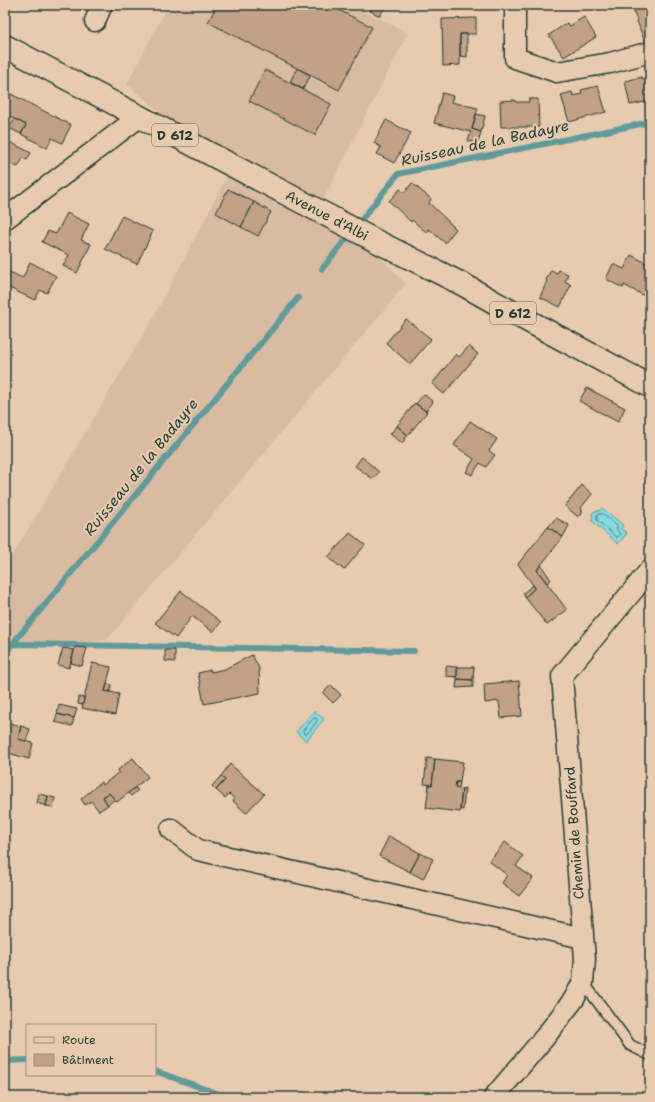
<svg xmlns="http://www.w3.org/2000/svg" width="655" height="1102" viewBox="0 0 655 1102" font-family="'Shantell Sans',sans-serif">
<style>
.built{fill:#d9bba1}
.water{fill:#88d9df;stroke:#5e9b9b}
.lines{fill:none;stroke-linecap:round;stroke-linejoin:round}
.shore{stroke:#497b78;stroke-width:1}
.stream{stroke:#5e9b9b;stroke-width:6}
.building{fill:#c3a187;stroke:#1f3d34}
.service-casing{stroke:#1f3d34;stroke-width:13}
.minor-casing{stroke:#1f3d34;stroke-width:23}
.primary-casing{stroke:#1f3d34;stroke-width:25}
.service{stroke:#e8cbaf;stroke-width:10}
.minor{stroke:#e8cbaf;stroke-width:20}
.primary{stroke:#e8cbaf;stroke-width:22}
.labels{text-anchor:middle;stroke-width:4;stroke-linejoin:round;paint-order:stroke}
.shield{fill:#e8cbaf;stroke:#5b6859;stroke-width:1}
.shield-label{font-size:13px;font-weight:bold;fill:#1f3d34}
.street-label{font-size:14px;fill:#1f3d34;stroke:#e8cbaf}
.water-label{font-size:15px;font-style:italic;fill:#24453d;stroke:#e8cbaf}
</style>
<rect width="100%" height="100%" fill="#e8cbaf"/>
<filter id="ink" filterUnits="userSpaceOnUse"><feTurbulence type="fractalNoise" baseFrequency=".025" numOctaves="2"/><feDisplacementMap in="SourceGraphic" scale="8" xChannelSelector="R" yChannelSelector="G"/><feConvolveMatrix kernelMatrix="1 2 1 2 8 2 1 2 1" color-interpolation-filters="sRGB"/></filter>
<g filter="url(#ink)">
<!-- built -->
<path class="built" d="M168 5H352L408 33 323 200 406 284 107 640 13 648 5 641V568L152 320 229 173 127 84Z"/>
<!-- water -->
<path class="water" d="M602 508 623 525 621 529 627 533 618 544 591 520 593 518 592 513 595 511H599Z
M314 711 324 719 306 741 296 732Z"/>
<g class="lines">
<!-- shore -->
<path class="shore" d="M603 514 617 526V530L620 534 618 537H616L597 520V515Z
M314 718 317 719V721L307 734H304L303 731Z"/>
<!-- stream -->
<path class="stream" d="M322 269 398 174 650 122
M13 644 414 651
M5 653 298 298
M5 1061 27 1060
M155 1071 227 1097"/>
</g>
<!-- building -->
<path class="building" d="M217 5H329L372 27 339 90 208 22Z
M373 5 385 6 380 16 370 11Z
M639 5H650V38L644 40 632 7Z
M584 17 596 37 564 57 549 35 567 23 570 26Z
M476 18V34H460V65L443 66 442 19Z
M460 34H467V57L460 56Z
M297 68 311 75 303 89 290 82Z
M265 70 331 104 315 135 249 101Z
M642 77V79L650 78V101L630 105 625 81Z
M598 86 606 112 569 122 561 95 572 92 573 96 582 94 581 90Z
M442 93 453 96 451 102 478 108 472 129 481 132 478 143 468 141 471 132 434 123Z
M11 94 71 125 62 143 52 138 47 148 21 134 26 125 5 114V107Z
M529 99H538L539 127H501L500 101 515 100 516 102H529Z
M476 114 485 116 481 132 472 129Z
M15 119 26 125 21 134 9 128Z
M386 120 411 133 394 163 377 154 381 147 374 143Z
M10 142 31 153 27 160 23 158 18 167 11 164 5 175 9 177 5 183V148H6Z
M412 183 431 199 429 203 456 229 445 243 429 229 427 233 412 220 411 222 389 201 400 189 404 193Z
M228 189 254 202 241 227 216 213Z
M254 202 271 212 258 236 241 227Z
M67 213 89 224 81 240 91 244 77 273 63 266 69 255 42 242 48 231 56 234Z
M122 216 153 231 137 264 105 249Z
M631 255 650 265V299L624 285 623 288 606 279 613 264 624 269Z
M30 262 56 276 47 293 40 290 35 300 5 286V270L23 278Z
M551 270 557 273 559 270 568 274 565 281 571 285 560 307 540 297 547 281 546 280Z
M406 319 431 339 410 364 386 343Z
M469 346 478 354 444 394 432 384 456 354 459 357Z
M587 388 625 408 618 422 579 401Z
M424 394 433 402 426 411 416 404Z
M415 403 427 412 408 435 397 426Z
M470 421 497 439 489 451 495 455 486 467 480 463 472 475 466 472 474 459 454 445Z
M397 426 408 435 402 443 390 434Z
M362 457 379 472 373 479 355 466Z
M582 485 592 494 581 508 582 510V514L579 516H577L565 506Z
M556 518 569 525 563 537 548 527Z
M548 527 563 537 537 570 567 610 547 625 525 597 535 588 518 564Z
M350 533 365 545 344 570 328 557Z
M541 565 551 580 547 583 537 570Z
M533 585 535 588 525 597 523 593Z
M181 591 221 622 213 632 192 616 176 638 155 623Z
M75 647 87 648 82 666 71 663Z
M63 648 74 650 69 668 58 665Z
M165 650H175V662L165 661Z
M252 655 259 668 260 693 204 704 198 673 211 670V672L225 669Z
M92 663 111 667 105 691 119 694 115 715 82 708Z
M446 666 457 667V677L446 676Z
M457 667H474L473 680 457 679Z
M457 679 473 680V687L456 688Z
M519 681 522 716 501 718 499 701 485 703 484 684Z
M107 684 112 685 110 692 105 691Z
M331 685 341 695 333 703 323 693Z
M79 697 84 698 83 705 78 704Z
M59 705 77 709 74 718 57 714Z
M57 714 74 718 72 726 55 722Z
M6 722 21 726 18 739 33 743 29 759 5 752Z
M21 726 30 729 26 741 18 739Z
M133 758 148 777 117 802 109 793 103 797 108 805 99 811 91 801 85 805 81 799 101 782 103 785 119 772 118 770Z
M427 758 435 759 432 785 424 784Z
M435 759 463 762 460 782H456L455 788 462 789 460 812 426 808 429 784 432 785Z
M230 764 264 794 246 813 233 801 235 799 229 794 225 798 216 790 225 780 221 776Z
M221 776 225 780 216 790 212 786Z
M456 782H460L459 788H455Z
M135 788 138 790 131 796 128 793Z
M465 788 463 810 460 809 462 789Z
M109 793 115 799 108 805 103 797Z
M39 794 48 796 46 806 37 803Z
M48 796 55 798 53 807 46 806Z
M389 836 420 853 410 872 379 856Z
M505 842 523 856 516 866 533 878 519 896 502 883 507 875 489 861Z
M420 853 433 859 423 879 410 872Z"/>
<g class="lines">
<defs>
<path id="service" d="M583 982 630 1045 650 1055"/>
<path id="minor" d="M515 5V58L557 72 610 63 650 52
M95 21 102 5
M5 219 139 117
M171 829 198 850 574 936 582 935
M494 1097 545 1037 574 999 583 982 585 959 562 676 650 570"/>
<g id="primary">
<path id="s1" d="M5 46 376 241 462 284 519 316 650 386"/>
</g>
</defs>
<!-- service casing -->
<use href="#service" class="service-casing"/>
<!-- minor casing -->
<use href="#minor" class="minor-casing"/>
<!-- primary casing -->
<use href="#primary" class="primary-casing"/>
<!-- service -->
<use href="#service" class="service"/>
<!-- minor -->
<use href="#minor" class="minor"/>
<!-- primary -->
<use href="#primary" class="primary"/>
</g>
</g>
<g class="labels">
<!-- shield labels -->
<g class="shield">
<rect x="152" y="124" width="46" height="22" rx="3"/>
<rect x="490" y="302" width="46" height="22" rx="3"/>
</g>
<g class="shield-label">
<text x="175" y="140">D 612</text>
<text x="513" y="318">D 612</text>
</g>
<!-- street labels -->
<g class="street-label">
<text dy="5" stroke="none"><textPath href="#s1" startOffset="364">Avenue d'Albi</textPath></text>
<text transform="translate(574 833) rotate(-94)" y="5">Chemin de Bouffard</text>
</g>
<!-- water labels -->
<g class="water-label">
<text transform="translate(485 143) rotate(-12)" y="5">Ruisseau de la Badayre</text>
<text transform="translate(141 467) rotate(-51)" y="5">Ruisseau de la Badayre</text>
</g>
</g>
<!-- margin -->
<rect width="655" height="1102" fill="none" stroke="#e8cbaf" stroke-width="20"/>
<rect x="10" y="10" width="635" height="1082" fill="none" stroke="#1f3d34" stroke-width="1.5" filter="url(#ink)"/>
<!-- legend -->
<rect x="26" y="1024" width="130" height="52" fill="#e8cbaf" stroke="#98927e"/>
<rect x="34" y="1037" width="20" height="6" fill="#e8cbaf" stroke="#98927e"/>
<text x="62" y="1044" font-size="12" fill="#1f3d34">Route</text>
<rect x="34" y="1054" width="20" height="12" fill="#c3a187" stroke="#98927e"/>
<text x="62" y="1064" font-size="12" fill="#1f3d34">Bâtiment</text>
</svg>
